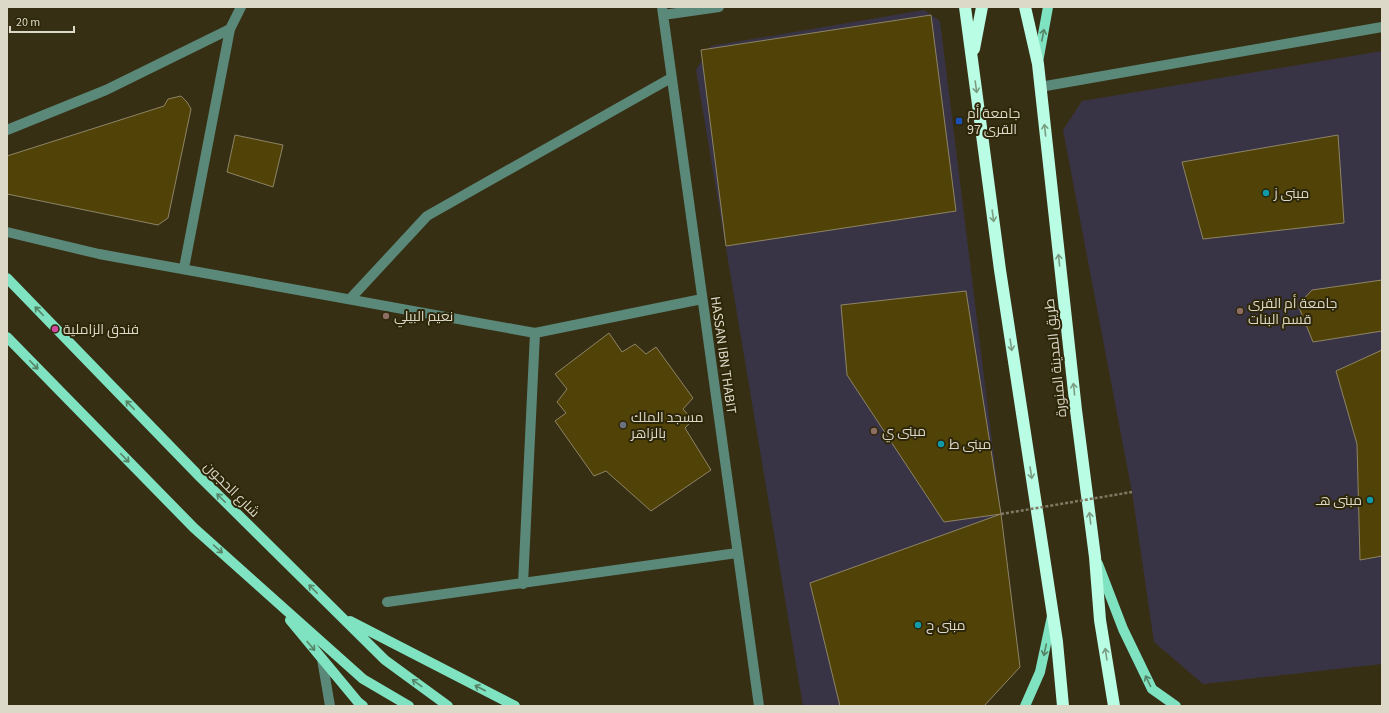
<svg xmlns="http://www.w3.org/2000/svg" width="1389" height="713" viewBox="0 0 1389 713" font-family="'Source Sans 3',Cairo,sans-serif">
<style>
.education{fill:#393445}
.building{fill:#514307;stroke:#8d8466}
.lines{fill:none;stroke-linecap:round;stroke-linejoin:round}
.minor{stroke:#5b8979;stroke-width:10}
.major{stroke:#7fe3c2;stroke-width:10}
.highway{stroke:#b9fde4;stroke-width:12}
.path-bridge{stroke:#807a64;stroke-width:2.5;stroke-dasharray:3 2;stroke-linecap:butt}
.oneway{stroke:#568466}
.oneway2{stroke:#7a9c81}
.transit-dot{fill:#1a4fb4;stroke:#2d2609;stroke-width:1.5}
.culture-dot{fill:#0f9aa8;stroke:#2d2609;stroke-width:1.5}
.education-dot{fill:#8d6e63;stroke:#2d2609;stroke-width:1.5}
.hotel-dot{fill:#d1479c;stroke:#2d2609;stroke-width:1.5}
.worship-dot{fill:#6b7280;stroke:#2d2609;stroke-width:1.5}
.labels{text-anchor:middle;stroke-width:4;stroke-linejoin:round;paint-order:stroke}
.poi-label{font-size:14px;fill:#ddd9c9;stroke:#2d2609;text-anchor:start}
.street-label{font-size:14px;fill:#ddd9c9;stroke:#2d2609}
</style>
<rect width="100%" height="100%" fill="#372f14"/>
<!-- education -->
<path class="education" d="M924 10 940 21 1020 667 984 706H803L696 70 711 46Z
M1382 51V664L1203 684 1154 642 1132 492 1063 130 1082 101Z"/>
<!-- building -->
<path class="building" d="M931 15 956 211 726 246 701 50Z
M181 96 187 102 191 109 168 218 158 225 7 194V156L164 106 168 99Z
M235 135 283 145 273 187 227 172Z
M1338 135 1344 223 1203 239 1182 162Z
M1382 280V331L1313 342 1298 305 1312 290Z
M966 291 1001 514 944 522 847 375 841 305Z
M609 333 622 352 635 344 646 354 656 347 693 398 683 409 693 420 685 428 711 470 651 511 606 471 594 476 555 421 566 413 557 402 567 389 555 374Z
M1382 350V556L1360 560 1357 444 1336 371Z
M1001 514 1020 667 984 706H840L810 583Z"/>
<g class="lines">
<!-- minor -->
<path class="minor" d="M662 7 759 706
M663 15 719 7
M1040 87 1382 27
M7 130 106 90 230 29
M7 232 99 254 535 333
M184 268 230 29 241 7
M350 299 427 216 671 78
M523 584 535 333 702 299
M387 602 737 553
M322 659 330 706"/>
<!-- major -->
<path class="major" d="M1038 62 1048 7
M7 278 198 475 385 660 448 706
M7 337 194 528 363 679 409 706
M1098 564 1123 629 1152 689 1176 706
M290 620 358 702 363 706
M350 621 515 706
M1025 706 1040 672 1052 616"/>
<!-- highway -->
<path class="highway" d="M965 7 1000 270 1057 642 1063 706
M1025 7 1038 64 1076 410 1095 557 1100 620 1114 706
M974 49 982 7"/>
<!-- path-bridge -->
<path class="path-bridge" d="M1001 514 1132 492"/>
</g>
<!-- one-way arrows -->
<defs><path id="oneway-shaft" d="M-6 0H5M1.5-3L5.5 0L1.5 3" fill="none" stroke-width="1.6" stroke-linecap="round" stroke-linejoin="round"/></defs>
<g class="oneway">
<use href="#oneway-shaft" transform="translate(1043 35) rotate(-79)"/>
<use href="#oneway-shaft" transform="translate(39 311) rotate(-134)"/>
<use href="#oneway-shaft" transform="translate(34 365) rotate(46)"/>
<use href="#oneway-shaft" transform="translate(130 405) rotate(-134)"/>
<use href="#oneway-shaft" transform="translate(125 458) rotate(46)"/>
<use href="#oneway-shaft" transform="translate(221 498) rotate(-135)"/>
<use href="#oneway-shaft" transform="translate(218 549) rotate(42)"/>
<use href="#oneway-shaft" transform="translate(313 589) rotate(-135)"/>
<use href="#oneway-shaft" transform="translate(311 646) rotate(50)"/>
<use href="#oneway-shaft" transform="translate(1045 650) rotate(102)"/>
<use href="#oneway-shaft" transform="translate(1148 681) rotate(-116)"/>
<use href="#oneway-shaft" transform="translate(417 683) rotate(-144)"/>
<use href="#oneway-shaft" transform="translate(480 688) rotate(-153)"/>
</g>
<g class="oneway2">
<use href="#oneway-shaft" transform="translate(976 87) rotate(82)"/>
<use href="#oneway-shaft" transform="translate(1045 130) rotate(-96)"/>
<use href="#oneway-shaft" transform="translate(993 216) rotate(82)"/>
<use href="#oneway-shaft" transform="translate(1059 260) rotate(-96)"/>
<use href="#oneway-shaft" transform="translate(1011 345) rotate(81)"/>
<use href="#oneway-shaft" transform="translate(1074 389) rotate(-96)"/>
<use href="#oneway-shaft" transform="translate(1031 473) rotate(81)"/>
<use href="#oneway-shaft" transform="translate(1090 518) rotate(-97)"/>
<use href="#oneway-shaft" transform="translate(1106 654) rotate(-99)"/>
</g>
<!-- markers -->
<rect class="transit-dot" x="955" y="117" width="8" height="8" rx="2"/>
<g class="culture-dot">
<circle cx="1266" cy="193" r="4"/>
<circle cx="941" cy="444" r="4"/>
<circle cx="1370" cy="500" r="4"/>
<circle cx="918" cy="625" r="4"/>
</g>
<g class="education-dot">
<circle cx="1240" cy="311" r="4"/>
<circle cx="386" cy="316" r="4"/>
<circle cx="874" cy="431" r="4"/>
</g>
<circle class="hotel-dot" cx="55" cy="329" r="4"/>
<circle class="worship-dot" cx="623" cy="425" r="4"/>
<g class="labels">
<!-- poi labels -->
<g class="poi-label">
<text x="967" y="118">جامعة أم<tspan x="967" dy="16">القرى 97</tspan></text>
<text x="1274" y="198">مبنى ز</text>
<text x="1248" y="308">جامعة أم القرى<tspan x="1248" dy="16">قسم البنات</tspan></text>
<text x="394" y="321">نعيم البيلي</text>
<text x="63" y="334">فندق الزاملية</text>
<text x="631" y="422">مسجد الملك<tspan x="631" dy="16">بالزاهر</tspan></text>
<text x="882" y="436">مبنى ي</text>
<text x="949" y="449">مبنى ط</text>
<text x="1362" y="505" text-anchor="end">مبنى هـ</text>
<text x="926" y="630">مبنى ح</text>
</g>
<!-- street labels -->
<g class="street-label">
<text transform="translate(724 355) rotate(82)" y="5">HASSAN IBN THABIT</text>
<text transform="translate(1055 358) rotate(-96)" y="5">طريق المدينة المنورة</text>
<text transform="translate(232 489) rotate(45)" y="5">شارع الحجون</text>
</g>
</g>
<!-- border -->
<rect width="1389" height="713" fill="none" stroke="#ddd9c9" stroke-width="16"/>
<!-- scale -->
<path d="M10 26v6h64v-6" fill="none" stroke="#ddd9c9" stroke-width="2"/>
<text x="16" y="26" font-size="12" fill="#ddd9c9" stroke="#2d2609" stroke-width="3" paint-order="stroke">20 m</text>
</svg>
